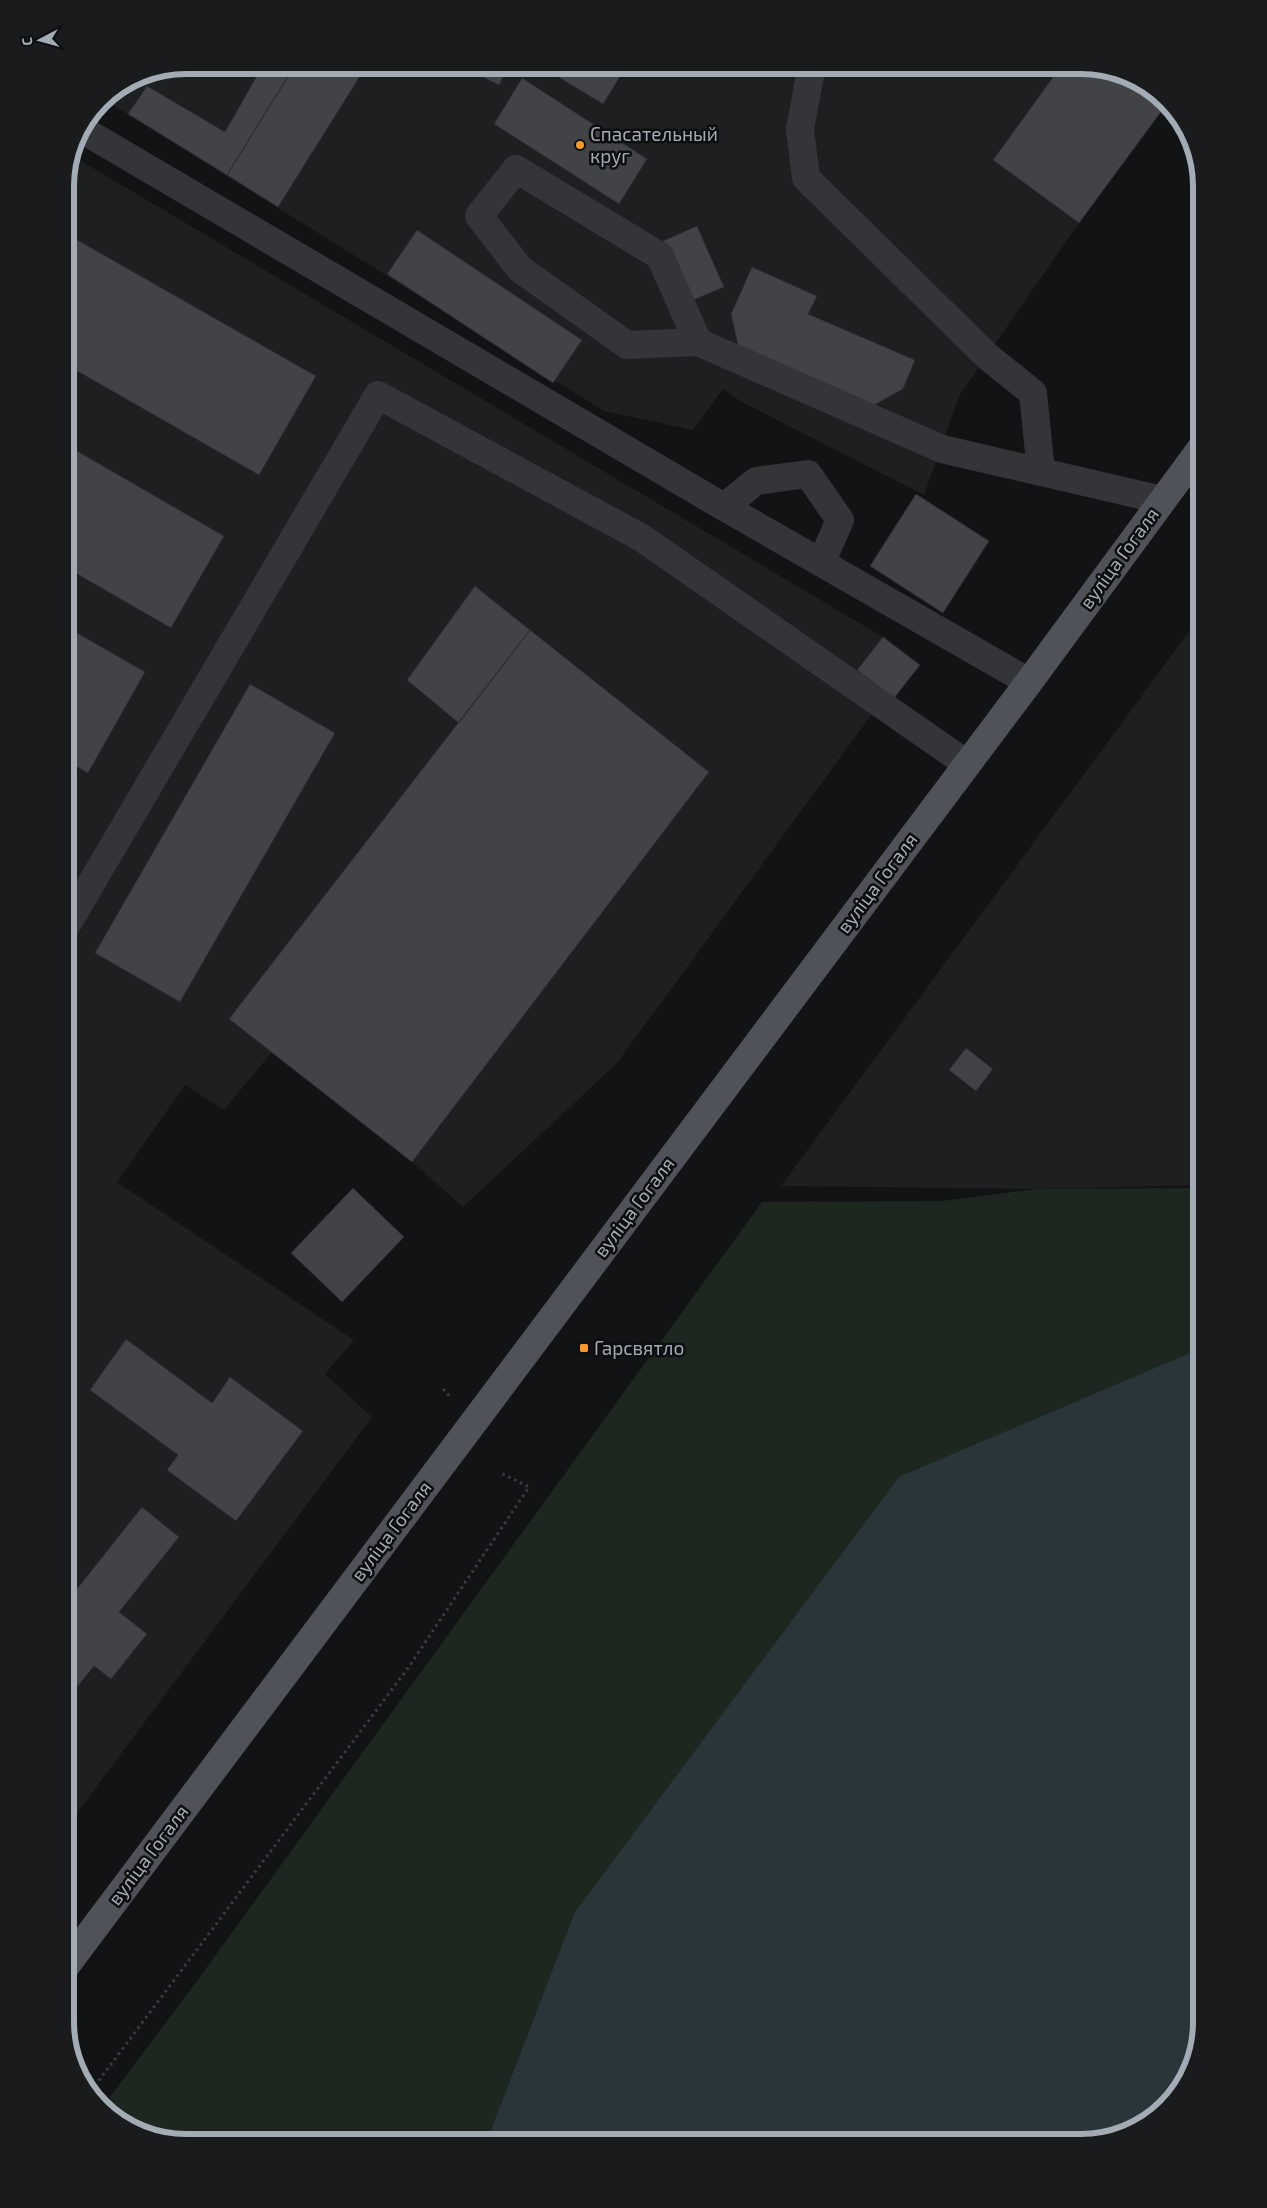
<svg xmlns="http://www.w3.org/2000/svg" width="1267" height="2208" viewBox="0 0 1267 2208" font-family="'Exo 2',sans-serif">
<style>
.built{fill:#1e1f21}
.green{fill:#1e271f}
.water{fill:#2a353a}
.building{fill:#414347;stroke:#2c2d30}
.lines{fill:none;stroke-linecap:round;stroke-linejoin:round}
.path{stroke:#393c40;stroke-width:3;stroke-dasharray:2.5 4;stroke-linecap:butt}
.minor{stroke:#333539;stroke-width:28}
.major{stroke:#4f5258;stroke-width:28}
.poi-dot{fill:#f99826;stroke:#0d0e0f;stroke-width:2}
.labels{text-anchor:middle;stroke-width:5;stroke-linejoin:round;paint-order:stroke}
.poi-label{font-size:19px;fill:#a3abb5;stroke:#0d0e0f;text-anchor:start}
.street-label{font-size:19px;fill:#a3abb5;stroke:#0d0e0f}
.rim{fill:none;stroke:#a3abb5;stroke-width:6}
</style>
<rect width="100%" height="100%" fill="#121314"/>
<!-- built -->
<path class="built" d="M186 65H1089L1149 86 1166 105 1079 223 959 396 924 495 740 401 723 389 693 430 604 411 103 99 140 74Z
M71 155 883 637 920 665 880 703 617 1063 463 1207 412 1162 272 1052 224 1110 185 1085 117 1182 354 1340 325 1374 372 1417 65 1829V178Z
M1202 614V1185L1036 1189 781 1186Z"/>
<!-- green -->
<path class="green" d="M1202 1188V2023L1182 2089 1134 2131 1081 2143H178L119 2123 104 2105 191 1989 762 1202 942 1201 1036 1189Z"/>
<!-- water -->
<path class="water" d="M1202 1348V2023L1182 2089 1134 2131 1081 2143H486L575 1912 899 1477Z"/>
<!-- building -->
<path class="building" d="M263 65H295L227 175 128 114 147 86 225 132Z
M295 65H349L362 73 278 207 227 175Z
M468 65H509L499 85 467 69Z
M547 65H627L603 104 545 69Z
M1062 65H1089L1149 86 1166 105 1079 223 993 160Z
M522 78 647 159 619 204 494 124Z
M697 226 724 287 689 302 663 241Z
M417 230 582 340 553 383 387 274Z
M65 233 316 376 259 475 65 364Z
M752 267 817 296 808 314 915 360 903 389 874 405 738 345 731 314Z
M65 444 224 536 171 628 65 567Z
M916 494 989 541 943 613 870 566Z
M475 586 530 630 459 723 407 680Z
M65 626 145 672 88 773 65 760Z
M530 630 709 772 412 1162 229 1019Z
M883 637 920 665 894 698 857 670Z
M250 684 335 733 180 1002 95 953Z
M966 1048 993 1069 976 1091 949 1070Z
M353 1188 404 1237 342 1302 291 1253Z
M126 1339 212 1403 230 1377 303 1431 236 1521 167 1470 178 1455 90 1390Z
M142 1507 179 1537 119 1612 147 1634 111 1679 94 1666 72 1693 65 1687V1604Z"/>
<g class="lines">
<!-- path -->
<path class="path" d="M443 1389 451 1398
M91 2091 408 1668 529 1487 499 1472"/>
<!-- minor -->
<path class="minor" d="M812 65 800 129 806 178 987 356 1033 393 1041 472
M81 129 724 507 1029 682
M698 342 660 256 516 169 479 216 520 269 627 345 698 342 942 449 1162 500
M724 507 756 481 808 474 840 520 821 563
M65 928 378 395 642 538 967 764"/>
<!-- major -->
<path class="major" d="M65 1967 1029 682 1202 447"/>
</g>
<!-- markers -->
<g class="poi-dot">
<circle cx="580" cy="145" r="5"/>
<rect x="579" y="1343" width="10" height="10" rx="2.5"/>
</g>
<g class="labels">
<!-- poi labels -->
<g class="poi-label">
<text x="590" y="141">Спасательный<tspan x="590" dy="22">круг</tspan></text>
<text x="594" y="1355">Гарсвятло</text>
</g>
<!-- street labels -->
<g class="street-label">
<text transform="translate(1119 558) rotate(-54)" y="7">вуліца Гогаля</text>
<text transform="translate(877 883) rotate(-53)" y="7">вуліца Гогаля</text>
<text transform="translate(634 1207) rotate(-53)" y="7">вуліца Гогаля</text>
<text transform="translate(391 1531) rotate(-53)" y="7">вуліца Гогаля</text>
<text transform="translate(148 1855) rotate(-53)" y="7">вуліца Гогаля</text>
</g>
</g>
<!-- crop -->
<path d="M0 0H1267V2208H0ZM186 74H1081A112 112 0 0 1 1193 186V2022A112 112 0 0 1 1081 2134H186A112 112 0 0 1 74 2022V186A112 112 0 0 1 186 74Z" fill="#191b1c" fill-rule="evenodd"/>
<path class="rim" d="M186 74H1081A112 112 0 0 1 1193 186V2022A112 112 0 0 1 1081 2134H186A112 112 0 0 1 74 2022V186A112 112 0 0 1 186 74Z"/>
<!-- north arrow -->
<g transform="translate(40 40) rotate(264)" stroke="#0d0e0f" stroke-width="4" paint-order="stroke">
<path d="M0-4L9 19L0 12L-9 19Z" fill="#a3abb5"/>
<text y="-8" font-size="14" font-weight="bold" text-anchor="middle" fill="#a3abb5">С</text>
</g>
</svg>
